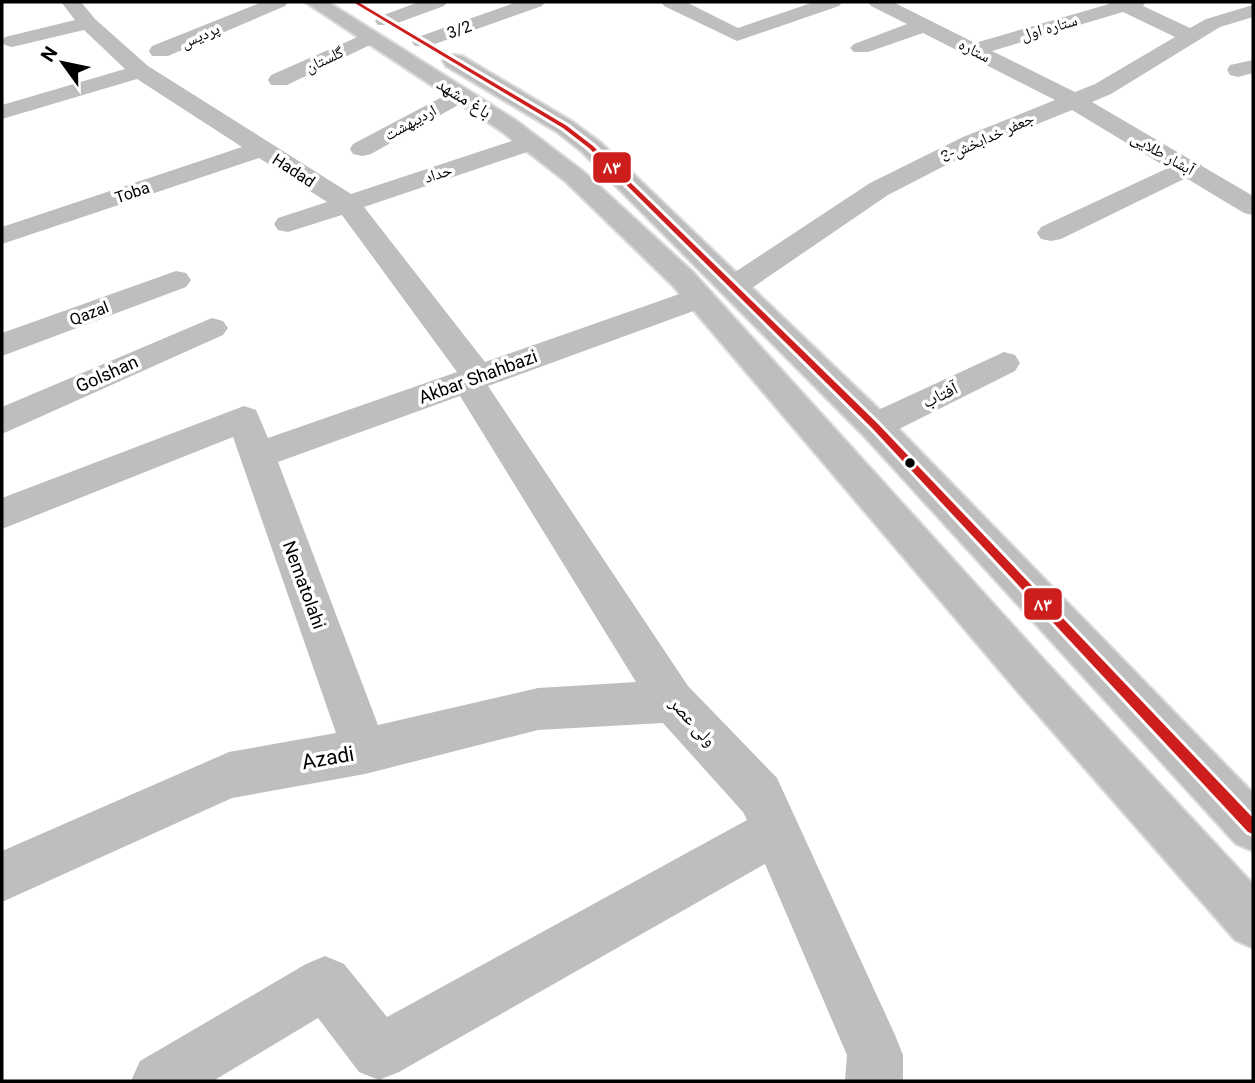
<svg xmlns="http://www.w3.org/2000/svg" width="1255" height="1083" viewBox="0 0 1255 1083" font-family="Roboto,'Noto Naskh Arabic',sans-serif">
<style>
.lines{fill:none;stroke-linecap:round;stroke-linejoin:round}
.major-casing{stroke:#dbdbdb;stroke-width:4}
.minor{fill:#bebebe;fill-rule:evenodd}
.major{fill:#bebebe;fill-rule:evenodd}
.bus-1-casing{stroke:#fff;stroke-width:6}
.bus-1{fill:#cd1d1d;fill-rule:evenodd}
.bus-dot{fill:#000;stroke:#fff;stroke-width:2.5}
.labels{text-anchor:middle;stroke-width:7;stroke-linejoin:round;paint-order:stroke}
.far-street-label{font-size:16px;fill:#000;stroke:#fff}
.street-label{font-size:18px;fill:#000;stroke:#fff}
.near-street-label{font-size:21px;fill:#000;stroke:#fff}
.line-badge{stroke:#fff;stroke-width:2.5}
.badge-label{font-size:19px;text-anchor:middle;font-weight:bold;fill:#fff}
</style>
<rect width="100%" height="100%" fill="#fff"/>
<g class="lines">
<defs>
<path id="major" d="M305 2H328L517 121 584 172 693 272 1048 664 1253 884V948L1235 940 1018 692 673 286 566 182 501 131Z
M454 55 462 56 573 122 600 142 887 417 1253 793V851L1236 844 863 435 582 152 557 132 446 66 443 61 446 56Z"/>
</defs>
<!-- major casing -->
<use href="#major" class="major-casing"/>
<!-- minor -->
<path class="minor" d="M61 2H81L95 19 148 66 351 194 521 138 530 136 539 138 542 143 539 148 364 207 485 362 688 291 699 288 710 291 714 298 710 305 488 386 688 686 777 778 895 1035 903 1055V1081H845L847 1055 765 864 399 1072 379 1080 359 1072 318 1018 213 1081H131L140 1061 306 964 325 956 344 964 387 1017 747 820 743 812 663 723 538 730 365 774 232 798 2 902V851L229 752 336 733 233 437 2 529V498L244 406 256 410 268 438 457 372 342 215 288 232 278 230 274 224 278 218 327 202 259 158 2 244V227L242 147 137 79 2 119V105L125 69 84 30 12 47 5 45 2 41 5 37 75 20ZM460 396 636 682 538 688 378 725 278 462Z
M262 2H288L285 6 168 56H152L149 51 152 46Z
M419 2H447L444 6 392 25H378L375 21 378 17Z
M517 2H545L542 6 429 46H415L412 42 415 38Z
M661 2H686L738 28 814 2H842L839 6 737 41 664 6Z
M868 2H893L975 43 1109 4 1108 2H1146L1143 6 1190 28 1206 19 1253 5V17L1220 27 1111 94 1092 102 1191 160 1199 162 1202 166 1253 196V215L1244 213 1186 178 1061 239 1051 241 1041 239 1037 233 1041 227 1168 168 1072 110 981 147 888 195 743 294 733 297 723 294 718 287 723 280 870 183 963 137 1055 100 923 33 868 52H854L850 48 854 44 907 24 871 6ZM1123 12 1175 37 1095 84 1075 92 992 51Z
M369 32 376 34 379 38 376 42 287 85H271L268 80 271 75Z
M1253 60V73L1238 77 1230 75 1227 70 1230 65Z
M459 88 467 90 470 95 467 100 371 154 362 156 353 154 350 149 353 144Z
M176 271 186 273 191 280 186 287 2 356V333Z
M212 318 223 321 228 328 223 335 2 434V407Z
M1004 352 1015 355 1020 363 1015 371 887 435 875 439 863 435 858 426 863 417Z"/>
<!-- major -->
<use href="#major" class="major"/>
<defs>
<path id="bus-1" d="M353 2H358L567 126 593 146 878 424 1253 818V834L1248 832 872 428 589 148 563 128Z"/>
</defs>
<!-- bus-1 casing -->
<use href="#bus-1" class="bus-1-casing"/>
<!-- bus-1 -->
<use href="#bus-1" class="bus-1"/>
</g>
<!-- markers -->
<circle class="bus-dot" cx="910" cy="463" r="6"/>
<g class="labels">
<!-- far-street labels -->
<g class="far-street-label">
<text transform="translate(1049 27) rotate(-16)" y="6">ستاره اول</text>
<text transform="translate(459 29) rotate(-20)" y="6">3/2</text>
<text transform="translate(200 35) rotate(-23)" y="6">پردیس</text>
<text transform="translate(975 50) rotate(27)" y="6">ستاره</text>
<text transform="translate(324 59) rotate(-25)" y="6">گلستان</text>
<text transform="translate(410 122) rotate(-29)" y="6">اردیبهشت</text>
<text transform="translate(987 137) rotate(-24)" y="6">جعفر خدابخش-3</text>
<text transform="translate(1163 153) rotate(30)" y="6">آبشار طلایی</text>
<text transform="translate(294 170) rotate(33)" y="6">Hadad</text>
<text transform="translate(438 173) rotate(-18)" y="6">حداد</text>
<text transform="translate(132 192) rotate(-19)" y="6">Toba</text>
<text transform="translate(89 313) rotate(-21)" y="6">Qazal</text>
</g>
<!-- street labels -->
<g class="street-label">
<text transform="translate(464 98) rotate(32)" y="6">باغ مشهد</text>
<text transform="translate(107 374) rotate(-24)" y="6">Golshan</text>
<text transform="translate(478 377) rotate(-20)" y="6">Akbar Shahbazi</text>
<text transform="translate(940 395) rotate(-26)" y="6">آفتاب</text>
<text transform="translate(304 585) rotate(70)" y="6">Nematolahi</text>
<text transform="translate(693 722) rotate(48)" y="6">ولی عصر</text>
</g>
<!-- near-street labels -->
<g class="near-street-label">
<text transform="translate(328 758) rotate(-10)" y="7">Azadi</text>
</g>
</g>
<g class="line-badge">
<rect x="592" y="151" width="40" height="33" rx="7" fill="#cd1d1d"/>
<rect x="1023" y="587" width="40" height="34" rx="7" fill="#cd1d1d"/>
</g>
<g class="badge-label">
<text x="612" y="174">۸۳</text>
<text x="1043" y="611">۸۳</text>
</g>
<!-- border -->
<rect width="1255" height="1083" fill="none" stroke="#000000" stroke-width="7"/>
<!-- north arrow -->
<g transform="translate(63 63) rotate(303)" stroke="#ffffff" stroke-width="5" paint-order="stroke">
<path d="M0-5L12 26L0 18L-12 26Z" fill="#000000"/>
<text y="-10" font-size="19" font-weight="bold" text-anchor="middle" fill="#000000">N</text>
</g>
</svg>
